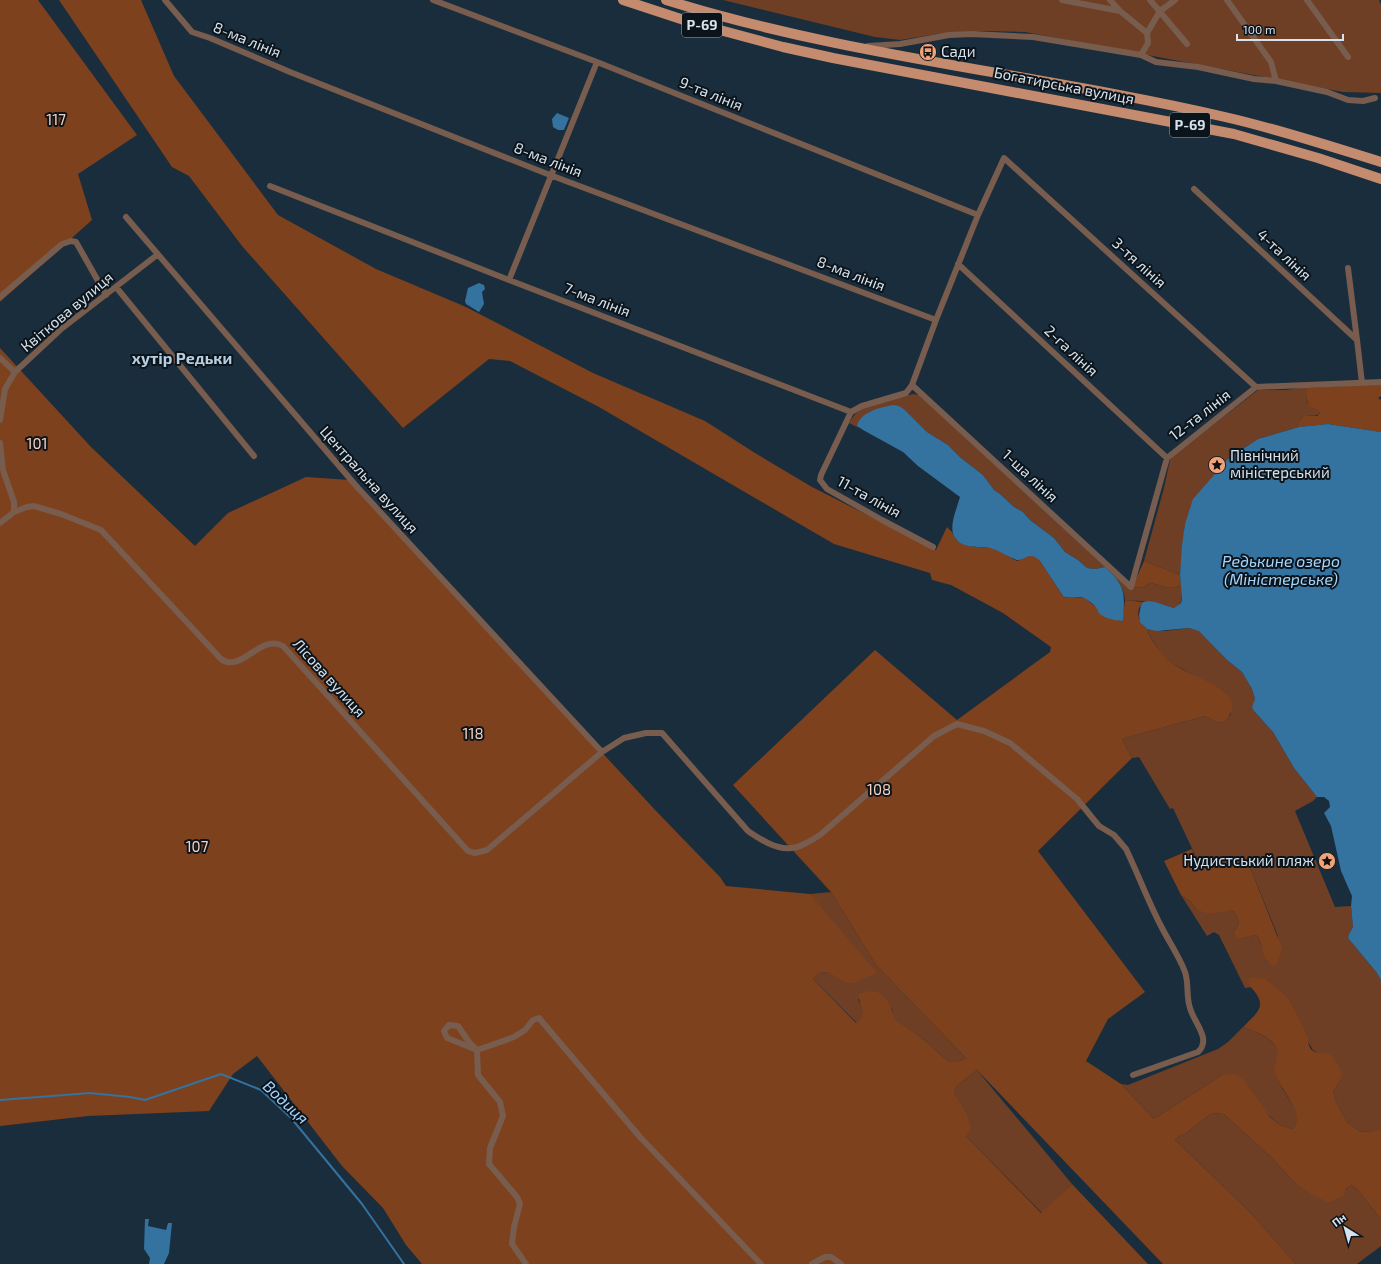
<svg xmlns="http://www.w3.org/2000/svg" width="1381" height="1264" viewBox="0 0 1381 1264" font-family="'Exo 2',sans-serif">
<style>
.green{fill:#6f3f25}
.forest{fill:#7d411e}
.water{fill:#34729f}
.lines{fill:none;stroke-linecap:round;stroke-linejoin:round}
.stream{stroke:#34729f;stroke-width:2}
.minor{stroke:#785c4e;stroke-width:6}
.primary{stroke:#c48b6e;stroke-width:10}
.labels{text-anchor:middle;stroke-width:4;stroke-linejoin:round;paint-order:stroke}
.shield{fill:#0c141b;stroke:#99a4ad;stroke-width:1}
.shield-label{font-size:14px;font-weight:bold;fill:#d6e2ec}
.street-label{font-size:15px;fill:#d6e2ec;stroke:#0c141b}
.poi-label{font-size:15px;fill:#d6e2ec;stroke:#0c141b;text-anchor:start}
.park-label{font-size:15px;fill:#f9d2bf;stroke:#0c141b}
.neighbourhood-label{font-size:16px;font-weight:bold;fill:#b7cee2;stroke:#0c141b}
.water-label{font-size:16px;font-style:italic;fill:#a5d5fd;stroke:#0c141b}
</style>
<rect width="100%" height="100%" fill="#1a2d3c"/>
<!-- green -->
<path class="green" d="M723 0H1379L1381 5V93L1343 92 1025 32 982 31 938 34 900 40 875 37Z
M1311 386C1300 410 1313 401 1320 413 1317 417 1310 415 1304 415L1299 422V427L1258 439 1229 458 1185 524 1180 575 1144 561 1164 488 1170 460 1172 457 1258 390H1286Z
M913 394 919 395 1105 567 1095 569 1087 568 1078 560 1065 552 1054 538 1030 520 1023 512 1014 507 1000 494 994 490 983 475 961 458 948 445 927 432 905 410 888 406 869 412 857 426 859 428 849 423C852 419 854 414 859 411 874 401 896 399 913 394Z
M1110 572 1132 588 1143 587 1151 583 1166 587 1174 588 1181 585C1182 594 1184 604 1174 608 1158 602 1141 600 1125 601 1125 589 1118 580 1110 572Z
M1189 628 1199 630 1227 660 1242 672 1252 689 1255 699 1254 711 1273 732 1294 768 1317 797 1313 801 1295 811 1335 907 1351 906 1353 927 1349 934 1348 938 1377 973 1381 980V1131H1374L1361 1132 1348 1123 1337 1104 1333 1092 1341 1079 1328 1054H1320L1313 1050 1274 987 1266 979 1248 984 1252 987 1245 988 1219 935 1214 932 1207 936 1181 895 1191 902 1196 909 1230 910 1234 912 1239 921 1238 926 1234 931 1241 939 1256 935C1263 941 1261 955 1269 963L1278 936 1250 867 1245 861 1229 857 1215 865H1207L1197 859 1173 808 1170 809 1139 757 1132 758 1122 739 1205 716 1219 723 1226 721 1231 714 1223 691 1173 664 1162 655 1147 631V629L1165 631Z
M831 892 876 965 966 1058 958 1062H950L942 1056 923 1039 893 1019 892 1009 858 999C863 1009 866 1015 857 1023L813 979 820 973 829 972 845 983 810 894Z
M1243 1027C1255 1032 1270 1036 1276 1048 1279 1053 1277 1074 1279 1081 1282 1094 1310 1118 1292 1129L1280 1125 1222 1075 1154 1119 1121 1084 1128 1085 1218 1049 1228 1042Z
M977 1070 1072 1184 1042 1213 966 1136 954 1094 957 1086Z
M1212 1113 1224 1114 1271 1157 1295 1183 1336 1200C1342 1196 1344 1190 1351 1185L1356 1188 1381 1219V1246L1357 1264H1296L1249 1211 1175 1140 1179 1136 1185 1134Z"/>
<!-- forest -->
<path class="forest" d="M0 0H38L137 135 78 174 92 220 0 302Z
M59 0H141L174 76 278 215 376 269 466 307 593 373 705 421 755 453 812 487 936 550 947 527 952 532 956 540 968 546 991 548 1001 551 1013 559 1017 561 1029 556H1035L1040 561 1063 596 1068 598 1075 597 1085 598 1109 618 1122 621 1125 601H1133L1143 602C1134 613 1139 621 1147 629V631C1154 643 1161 655 1172 663 1186 674 1220 683 1230 698 1235 705 1231 715 1226 721L1219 723 1205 716 1122 739 1132 758 1038 851 1145 992 1108 1019 1086 1061 1121 1084 1154 1119 1222 1075 1235 1074 1244 1080 1270 1117 1280 1125 1292 1129C1307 1120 1286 1095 1280 1084 1278 1080 1276 1074 1274 1069 1285 1041 1265 1036 1243 1027 1261 1009 1268 1005 1248 984L1249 979 1252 977 1266 979 1288 998 1308 1037C1308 1059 1322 1049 1332 1056 1336 1060 1339 1068 1342 1072L1341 1079 1333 1092 1337 1104 1348 1123 1361 1132 1374 1131H1381V1219L1356 1188 1351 1185 1346 1189 1343 1196 1336 1200 1328 1202 1312 1195 1295 1183 1271 1157 1224 1114 1212 1113 1185 1134 1179 1136 1175 1140 1249 1211 1296 1264H1163L977 1070 957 1086 954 1094 966 1113 971 1127 966 1136 1041 1213 1072 1184 1148 1264H422L406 1245 383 1208 342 1166 257 1056 233 1074 209 1111 88 1116 0 1126V348L91 447 195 546 228 513 306 477 350 480 657 812 720 877 726 886 810 894 877 973 854 983H845L828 972 820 973 813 979 856 1023C869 1013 858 1006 859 994 863 993 868 991 872 991 886 992 892 1007 894 1019L923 1039 942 1056 950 1062H958L966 1058 876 965 831 892 733 785 875 650 957 720 1050 652 1051 647 1003 613 951 585 932 580 930 573 834 544 599 407 510 361 489 359 403 428 242 246 189 176 172 167Z
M1381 384V396L1378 398 1381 400V432L1328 424 1299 427V422L1304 415 1317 416 1320 413C1317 408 1313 409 1309 405 1306 401 1306 392 1308 388Z
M1144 561 1180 575 1181 585 1174 588 1166 587 1151 583 1143 587 1132 588Z
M1192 849C1193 852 1195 857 1198 859 1215 879 1231 840 1250 867L1282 948 1277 964 1273 966C1258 956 1265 943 1256 935L1241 939 1236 938 1234 931 1238 926 1239 921 1234 912 1230 910 1216 913H1206L1196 909 1191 902 1181 895 1164 861Z"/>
<!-- water -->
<path class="water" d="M557 113 569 118 564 130H558L553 127 552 119Z
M479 283 484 285 485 289 482 292 484 304 479 312 466 304 465 301 468 288Z
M893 405 899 406 905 410 927 432 948 445 961 458 983 475 994 490 1000 494 1014 507 1023 512 1030 520 1054 538 1065 552 1078 560 1087 568 1095 569 1105 567C1126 586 1125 593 1123 620L1122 621C1115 620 1106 619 1100 614 1096 610 1100 613 1097 609 1095 605 1088 600 1084 598 1076 595 1071 600 1063 596L1040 561C1029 551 1028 559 1018 560 1016 561 998 550 993 549 985 546 976 548 968 546 942 539 955 515 960 497L918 466 903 452 863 430 857 426C860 412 881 407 893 405Z
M1328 424 1381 432V980L1377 973 1348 938 1349 934 1353 927 1351 906 1352 896 1341 871 1331 826 1324 813 1330 807 1329 801 1324 797H1317L1294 768 1273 732 1254 711 1252 707 1255 699 1252 689 1242 672 1227 660 1199 631 1189 628 1157 631 1147 629 1140 622 1139 615 1141 605 1143 602 1148 601 1155 602 1174 608 1181 603 1182 599 1180 575 1182 545 1185 524 1193 499 1229 458 1258 439 1299 427Z
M145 1219H149L148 1226 166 1230 168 1223H172L169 1253 164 1264H149L150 1258 144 1249Z"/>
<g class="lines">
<!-- stream -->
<path class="stream" d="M0 1100 90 1093 130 1097 145 1100 221 1074 261 1090 291 1118 362 1204 404 1264"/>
<!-- minor -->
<path class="minor" d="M165 0 192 32 210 38 290 72 550 175 936 320
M433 0 597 62 978 215
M1062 0 1120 11
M1110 0 1120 11 1147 33
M1150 0 1187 44
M1227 0 1271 62 1276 81
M1307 0 1348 57
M868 46 900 44 949 35 972 34 1033 37 1141 55 1156 62 1198 67 1254 79 1276 81 1327 92 1348 100 1363 101 1375 98
M1141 55 1148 43 1147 33 1160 11 1175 0
M270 186 509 280 851 412 862 406 906 393 912 385 936 320 978 215 1004 158 1256 387
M1194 189 1357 340
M126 217 358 488 602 752
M958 264 1167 458
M1348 268 1357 340 1362 383
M509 280 597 62
M116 287 254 456
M0 297 62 244 71 241 76 242 106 295
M0 358 15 372
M912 385 1131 587 1167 458 1256 387 1381 382
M851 412 821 475 820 480 827 489 882 520 933 547
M0 420 5 389 15 372 60 330 157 255
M0 443 3 470 14 502V512
M0 523 14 512 27 507 34 506 61 514 101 530 221 659C241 674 261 633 283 646L468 851 475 853 487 850 602 752 624 738 646 733H662L748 831C760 839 776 850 791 848 801 848 811 840 820 835L934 736 957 724 984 731 1010 743 1077 799 1099 826 1114 835 1126 849C1138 874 1148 901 1161 926 1169 942 1179 956 1185 972 1189 983 1186 997 1190 1008 1194 1023 1212 1039 1198 1052L1133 1075
M526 1264 512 1244 514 1227 520 1204 517 1197 489 1164 490 1148 503 1116 500 1102 478 1075 477 1050 447 1038 444 1031 449 1025 458 1026 469 1042 477 1050 489 1046 514 1037 525 1030 533 1020 539 1018 640 1137 761 1264
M812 1264 825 1257H831L841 1264"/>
<!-- primary -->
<path class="primary" d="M623 0 690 22 783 47 833 58 1234 134 1318 158 1381 179
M666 0C848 57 1040 74 1225 117 1278 129 1329 146 1381 162"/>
</g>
<!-- icons -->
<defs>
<symbol id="bus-disc" viewBox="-11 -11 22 22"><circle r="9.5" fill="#f0a279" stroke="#0c141b"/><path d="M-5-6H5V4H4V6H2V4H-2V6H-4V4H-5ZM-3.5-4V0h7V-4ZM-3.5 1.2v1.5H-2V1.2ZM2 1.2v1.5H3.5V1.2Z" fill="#111"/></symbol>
<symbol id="sight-disc" viewBox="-11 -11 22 22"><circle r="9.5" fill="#f0a279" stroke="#0c141b"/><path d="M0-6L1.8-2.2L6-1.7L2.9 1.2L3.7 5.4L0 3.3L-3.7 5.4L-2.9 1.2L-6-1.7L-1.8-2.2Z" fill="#111"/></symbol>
</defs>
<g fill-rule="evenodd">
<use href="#bus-disc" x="918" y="42" width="20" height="20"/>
<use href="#sight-disc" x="1207" y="455" width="20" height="20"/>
<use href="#sight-disc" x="1317" y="851" width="20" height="20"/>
</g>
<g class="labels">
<!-- shield labels -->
<g class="shield">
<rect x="682" y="13" width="40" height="24" rx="3"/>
<rect x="1170" y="113" width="40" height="24" rx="3"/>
</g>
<g class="shield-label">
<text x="702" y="30">Р-69</text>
<text x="1190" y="130">Р-69</text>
</g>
<!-- street labels -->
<g class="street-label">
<text transform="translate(247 40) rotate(22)" y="5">8-ма лінія</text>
<text transform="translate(1064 86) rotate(11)" y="5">Богатирська вулиця</text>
<text transform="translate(711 94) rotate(22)" y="5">9-та лінія</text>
<text transform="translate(548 160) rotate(21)" y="5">8-ма лінія</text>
<text transform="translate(1284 255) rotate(43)" y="5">4-та лінія</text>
<text transform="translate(1139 263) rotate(42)" y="5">3-тя лінія</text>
<text transform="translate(851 274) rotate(21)" y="5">8-ма лінія</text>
<text transform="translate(597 300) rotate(21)" y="5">7-ма лінія</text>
<text transform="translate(67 312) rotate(-40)" y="5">Квіткова вулиця</text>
<text transform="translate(1071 351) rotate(43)" y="5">2-га лінія</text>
<text transform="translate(1200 415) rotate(-38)" y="5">12-та лінія</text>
<text transform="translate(1030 476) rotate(43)" y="5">1-ша лінія</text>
<text transform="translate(369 480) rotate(48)" y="5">Центральна вулиця</text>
<text transform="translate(869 497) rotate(29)" y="5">11-та лінія</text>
<text transform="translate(329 678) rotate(48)" y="5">Лісова вулиця</text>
</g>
<!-- poi labels -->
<g class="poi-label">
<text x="941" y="57">Сади</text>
<text x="1230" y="461">Північний<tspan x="1230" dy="17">міністерський</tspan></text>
<text x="1314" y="866" text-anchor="end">Нудистський пляж</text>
</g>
<!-- park labels -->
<g class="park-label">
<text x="56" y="125">117</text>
<text x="37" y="449">101</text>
<text x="473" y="739">118</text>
<text x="879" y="795">108</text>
<text x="197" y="852">107</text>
</g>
<!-- neighbourhood labels -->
<g class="neighbourhood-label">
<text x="182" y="364">хутір Редьки</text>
</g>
<!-- water labels -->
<g class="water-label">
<text x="1281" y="567">Редькине озеро<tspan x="1281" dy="18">(Міністерське)</tspan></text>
<text transform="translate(286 1102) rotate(43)" y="6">Водиця</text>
</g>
</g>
<!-- north arrow -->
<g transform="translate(1345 1228) rotate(323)" stroke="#0c141b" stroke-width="3" paint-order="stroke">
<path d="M0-3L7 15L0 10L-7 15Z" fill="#d6e2ec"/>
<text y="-6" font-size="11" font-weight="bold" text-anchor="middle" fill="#d6e2ec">Пн</text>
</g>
<!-- scale -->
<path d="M1237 34v6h106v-6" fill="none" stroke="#d6e2ec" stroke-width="2"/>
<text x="1243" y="34" font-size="12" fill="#d6e2ec" stroke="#0c141b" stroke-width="3" paint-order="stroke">100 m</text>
</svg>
